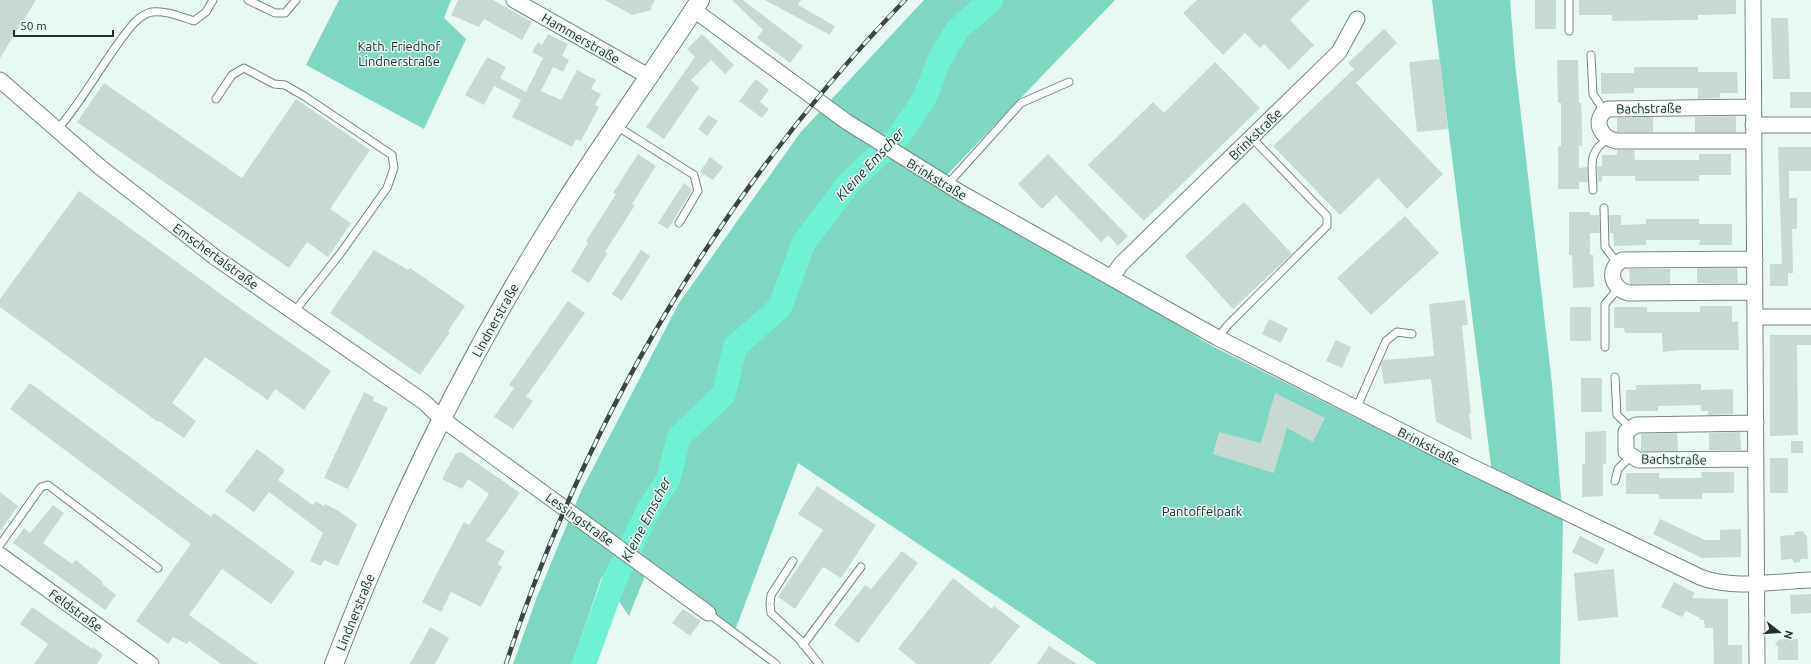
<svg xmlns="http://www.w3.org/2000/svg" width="1811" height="664" viewBox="0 0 1811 664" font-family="Ubuntu,sans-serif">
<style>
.green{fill:#7ed7c1}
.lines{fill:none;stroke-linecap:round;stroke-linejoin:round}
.river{stroke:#70f1d4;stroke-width:24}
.building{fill:#c8d8d3}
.service-casing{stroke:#778681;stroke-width:9}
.minor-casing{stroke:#778681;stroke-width:17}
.tertiary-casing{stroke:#778681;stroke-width:20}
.service{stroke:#fff;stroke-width:7}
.minor{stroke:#fff;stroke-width:15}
.tertiary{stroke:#fff;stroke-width:18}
.rail-casing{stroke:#3d4442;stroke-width:4.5}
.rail{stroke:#e8f8f3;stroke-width:3;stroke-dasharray:9;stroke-linecap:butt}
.labels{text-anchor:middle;stroke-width:3;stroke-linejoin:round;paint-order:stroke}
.street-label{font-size:13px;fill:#282e2d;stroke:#e8f8f3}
.park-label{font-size:13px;fill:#1a312b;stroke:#e8f8f3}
.water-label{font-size:14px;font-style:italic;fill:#19302a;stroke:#e8f8f3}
</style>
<rect width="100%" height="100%" fill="#e8f8f3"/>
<!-- green -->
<path class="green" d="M339 0H451L444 18 466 39 424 129 306 65Z
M924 0H1115L943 179 1212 346 1471 475 1495 484 1491 465 1432 0H1510L1515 63 1552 384 1563 522 1560 664H1097L798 463 734 633 645 576 629 616 602 576 572 664H513L537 597 581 491 679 303 800 133Z"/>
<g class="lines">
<!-- river -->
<path class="river" d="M584 664 614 581 650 507 668 480 679 437 724 394 735 347 780 307 804 242 849 183 900 135 925 97 939 60 957 30 991 0"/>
</g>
<!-- building -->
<path class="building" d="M0 0H36L0 58Z
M458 0H493L532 22 522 40 484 19 479 27 451 15Z
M605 0H655L651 7 652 10 632 15Z
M732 0H743L803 46 790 63 757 38 763 30Z
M765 0H801L798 5 835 26 830 35Z
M1197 0H1310L1290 20 1314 45 1289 70 1264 44 1260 48 1245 33 1223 55 1183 13Z
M1535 0H1556V29H1535Z
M1579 0H1736V14L1698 15V20L1612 21V15H1579Z
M1771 18H1788L1790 79H1773Z
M1384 29 1397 43 1356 83 1443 174 1407 209 1378 178 1340 215 1273 146 1354 69 1348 63Z
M548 34 568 44 562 56 569 60 563 72 553 67 541 91 561 100 577 70 596 80 591 89 601 94 595 105 599 107 581 141 576 139 572 147 512 117 521 100 496 87 494 86 484 105 465 95 487 57 506 67 500 78 526 92 543 58 532 52 538 42 542 45Z
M702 34 734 65 725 74 711 60 691 80 699 88 664 139 646 127 695 57 687 49Z
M1440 59 1448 129 1417 132 1409 62Z
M1557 60H1578L1579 103H1581L1582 125V146H1579V168L1587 167 1588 182H1579V189H1558V146H1561V103H1558Z
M1215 62 1260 108 1144 221 1088 165 1153 102 1164 113Z
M1634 67H1698V72H1737L1738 93H1720V98L1698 99V88H1634V93L1601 94V73H1634Z
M756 79 769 90 760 102 769 109 762 118 739 101Z
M104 83 242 178 296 99 370 150 330 209 351 223 328 257 307 242 289 268 77 122Z
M1790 92H1811V108H1790Z
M708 115 718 121 707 136 698 129Z
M1736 116V132H1695V117Z
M1653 117V132H1617V118Z
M1778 147H1811V171H1789V198H1797V229H1792L1793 273H1788V286H1770V264H1782Z
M1617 150H1634L1635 160H1699V154H1731V175H1699V181H1635V176H1602V182H1598L1597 167 1602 166V155H1617Z
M638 154 656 166 632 204 635 205 605 252 607 254 589 283 571 271 588 243 586 241 616 194 613 193Z
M1048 154 1128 236 1118 246 1108 235 1101 242 1056 195 1042 209 1018 184Z
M710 157 723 167 713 180 700 172Z
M684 183 692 190 668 229 658 223Z
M79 191 240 308 331 371 304 410 275 389 268 400 205 357 172 403 196 421 184 438 159 421 158 422 0 307V299Z
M1244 202 1292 254 1233 309 1185 256Z
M1569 212H1590V215H1599L1600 233H1590V255H1593L1594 287 1573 288 1572 255H1569Z
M1609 215H1621V225L1646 224V219H1699V224H1732V245H1699L1700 240H1646V245L1614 246 1613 233H1610Z
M1405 216 1439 253 1371 315 1337 278Z
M374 250 408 270 410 268 465 306 448 331 450 332 420 375 330 313Z
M641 250 650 256 622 301 612 294Z
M1697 268H1737L1738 283H1697Z
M1629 269H1670V284H1630Z
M1465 300 1468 325H1462L1471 414H1469L1472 440 1436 422 1431 379 1384 384 1381 364 1383 360 1434 356 1429 304Z
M568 301 585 313 526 397 533 401 513 429 494 417 514 388 509 385Z
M1700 306H1732V322L1738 321 1739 350H1679L1663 352 1662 333H1625L1624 328H1614V307H1647V312H1700Z
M1570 307H1591V341H1570Z
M1269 319 1288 328 1281 343 1262 334Z
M1770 335H1811V345H1797L1798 435 1770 436Z
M1336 340 1351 347 1342 368 1326 361Z
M1581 378H1602V412H1581Z
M30 383 211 517 214 513 295 572 271 604 222 569 189 615 258 664H221L189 641 187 644 173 637 168 644 136 621 191 544 10 409Z
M1701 384V390L1733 389V414L1708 415V411H1701V405L1658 406V411H1626V390H1636V385Z
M364 392 374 397 373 401 388 408 348 489 324 478Z
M1275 393 1325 418 1313 442 1287 428 1274 473 1213 454 1219 432 1261 443Z
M1606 431V464H1603V496L1582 497V464H1585V432Z
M1740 432 1741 450H1709V433Z
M1677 433 1678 451H1641V434Z
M1791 441H1803V453H1791Z
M257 449 285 470 278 480 313 505 316 501 324 506 325 504 337 510 357 524 338 566 324 560 321 566 310 561 323 533 269 492 254 512 225 491Z
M461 452 520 493 486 541 505 551 498 564 502 567 481 607 451 592 441 612 422 602 464 522 469 525 489 494 468 479 462 489 442 479 456 453Z
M1770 458H1788V493H1770Z
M1701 472H1734V493H1702V499H1659V494H1626V473H1659V478H1702Z
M817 486 876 525 841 578 823 567 795 609 778 597 823 530 798 514Z
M0 492 18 506 0 531Z
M53 505 64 513 43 543 72 564 76 560 103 582 102 584 116 595 105 610 13 543 24 528 30 533Z
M1660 519 1705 540H1720V530L1741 529V557L1702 558 1653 534Z
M1803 531 1807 537 1808 559H1801L1800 562 1794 563 1792 559 1781 560 1780 536 1794 535 1795 532Z
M1580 536 1605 549 1597 565 1572 552Z
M902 551 918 563 858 643 834 625 865 585 871 589Z
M1614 569 1618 617 1578 621 1574 573Z
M953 578 992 609 994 606 1020 626 990 664H917L898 649Z
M1674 582 1695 593 1692 598 1728 599V645H1742V664H1714L1713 628H1705L1704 620H1700V618L1686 611 1682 617 1661 607Z
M1811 594V613L1791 614 1790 595Z
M32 607 92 649 93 647 103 655 97 664H34L48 644 20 624Z
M683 609 701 621 690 636 672 623Z
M430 627 449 638 435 664H410Z
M1780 639H1798V660H1778V647L1775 643Z
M1049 646 1077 664H1037Z"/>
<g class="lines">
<defs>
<path id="service" d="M248 0 275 13H285L296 0
M1569 0V31
M1591 55 1593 94 1604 111
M216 99 232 75 244 68 274 84 285 85 304 96 392 155 394 168 387 188 340 254 294 312
M615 125 694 175 698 191 679 223
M57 130C86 97 106 55 134 23 138 19 146 13 152 12 165 10 181 17 194 21L206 12 213 0
M947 185 1021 103 1069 82
M1593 190C1593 167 1586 153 1608 139
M1604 208 1605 247 1617 263
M1218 338 1227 326 1327 226V216L1251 137
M1605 347V304L1618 289
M1615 377 1617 415 1631 428
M1356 409 1386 341 1397 332 1412 334
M1615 481 1618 469 1631 456
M0 545 41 487 48 485 158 568
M793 561 771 595 770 604 771 613 799 639 819 664
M708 613 776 664
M803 645 861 567"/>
<path id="minor" d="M514 0 648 76
M1753 0 1757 664
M694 10 847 122 961 193 1218 338 1464 463 1700 577C1733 590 1776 581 1811 580
M0 80 100 167 216 258 424 402 442 419 708 613
M1753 107 1608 109C1592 118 1599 138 1617 141H1753
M1753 125H1811
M1755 259 1622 260C1606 270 1612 288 1628 293L1755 292
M1112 277 1121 264 1339 52 1357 19
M1755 317H1811
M1756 423 1636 425 1626 432V452L1638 460 1756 459
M0 555 151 664"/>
<path id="tertiary" d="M334 664C392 512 464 364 550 226 597 149 651 76 700 0"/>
</defs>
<!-- service casing -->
<use href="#service" class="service-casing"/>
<!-- minor casing -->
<use href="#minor" class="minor-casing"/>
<!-- tertiary casing -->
<use href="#tertiary" class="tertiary-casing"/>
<!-- service -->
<use href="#service" class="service"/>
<!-- minor -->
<use href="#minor" class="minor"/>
<!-- tertiary -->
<use href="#tertiary" class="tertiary"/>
<defs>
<path id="rail" d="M506 664C586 417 725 187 905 0"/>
</defs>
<!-- rail casing -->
<use href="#rail" class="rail-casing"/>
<!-- rail -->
<use href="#rail" class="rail"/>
</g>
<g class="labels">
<!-- street labels -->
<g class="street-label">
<text transform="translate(581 38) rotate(30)" y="5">Hammerstraße</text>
<text transform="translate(1649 108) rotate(-1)" y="5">Bachstraße</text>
<text transform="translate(1255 134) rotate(-44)" y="5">Brinkstraße</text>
<text transform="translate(937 179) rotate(31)" y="5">Brinkstraße</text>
<text transform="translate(216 256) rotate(36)" y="5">Emschertalstraße</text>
<text transform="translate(495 320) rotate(-61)" y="5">Lindnerstraße</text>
<text transform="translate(1429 446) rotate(27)" y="5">Brinkstraße</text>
<text transform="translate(1674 459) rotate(1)" y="5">Bachstraße</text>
<text transform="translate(580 519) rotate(36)" y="5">Lessingstraße</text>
<text transform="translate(76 610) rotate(36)" y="5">Feldstraße</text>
<text transform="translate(355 612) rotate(-68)" y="5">Lindnerstraße</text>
</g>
<!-- park labels -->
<g class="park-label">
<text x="399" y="51">Kath. Friedhof<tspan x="399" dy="15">Lindnerstraße</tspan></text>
<text x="1202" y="516">Pantoffelpark</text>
</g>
<!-- water labels -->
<g class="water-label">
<text transform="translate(870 164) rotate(-47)" y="5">Kleine Emscher</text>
<text transform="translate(646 519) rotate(-63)" y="5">Kleine Emscher</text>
</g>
</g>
<!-- north arrow -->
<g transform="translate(1779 632) rotate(107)" stroke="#e8f8f3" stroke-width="3" paint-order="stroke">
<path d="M0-3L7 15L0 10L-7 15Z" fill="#282e2d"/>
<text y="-6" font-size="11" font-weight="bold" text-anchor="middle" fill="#282e2d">N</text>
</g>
<!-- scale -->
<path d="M14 30v6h99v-6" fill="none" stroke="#282e2d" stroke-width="2"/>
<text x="20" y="30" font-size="12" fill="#282e2d" stroke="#e8f8f3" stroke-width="3" paint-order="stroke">50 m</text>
</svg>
